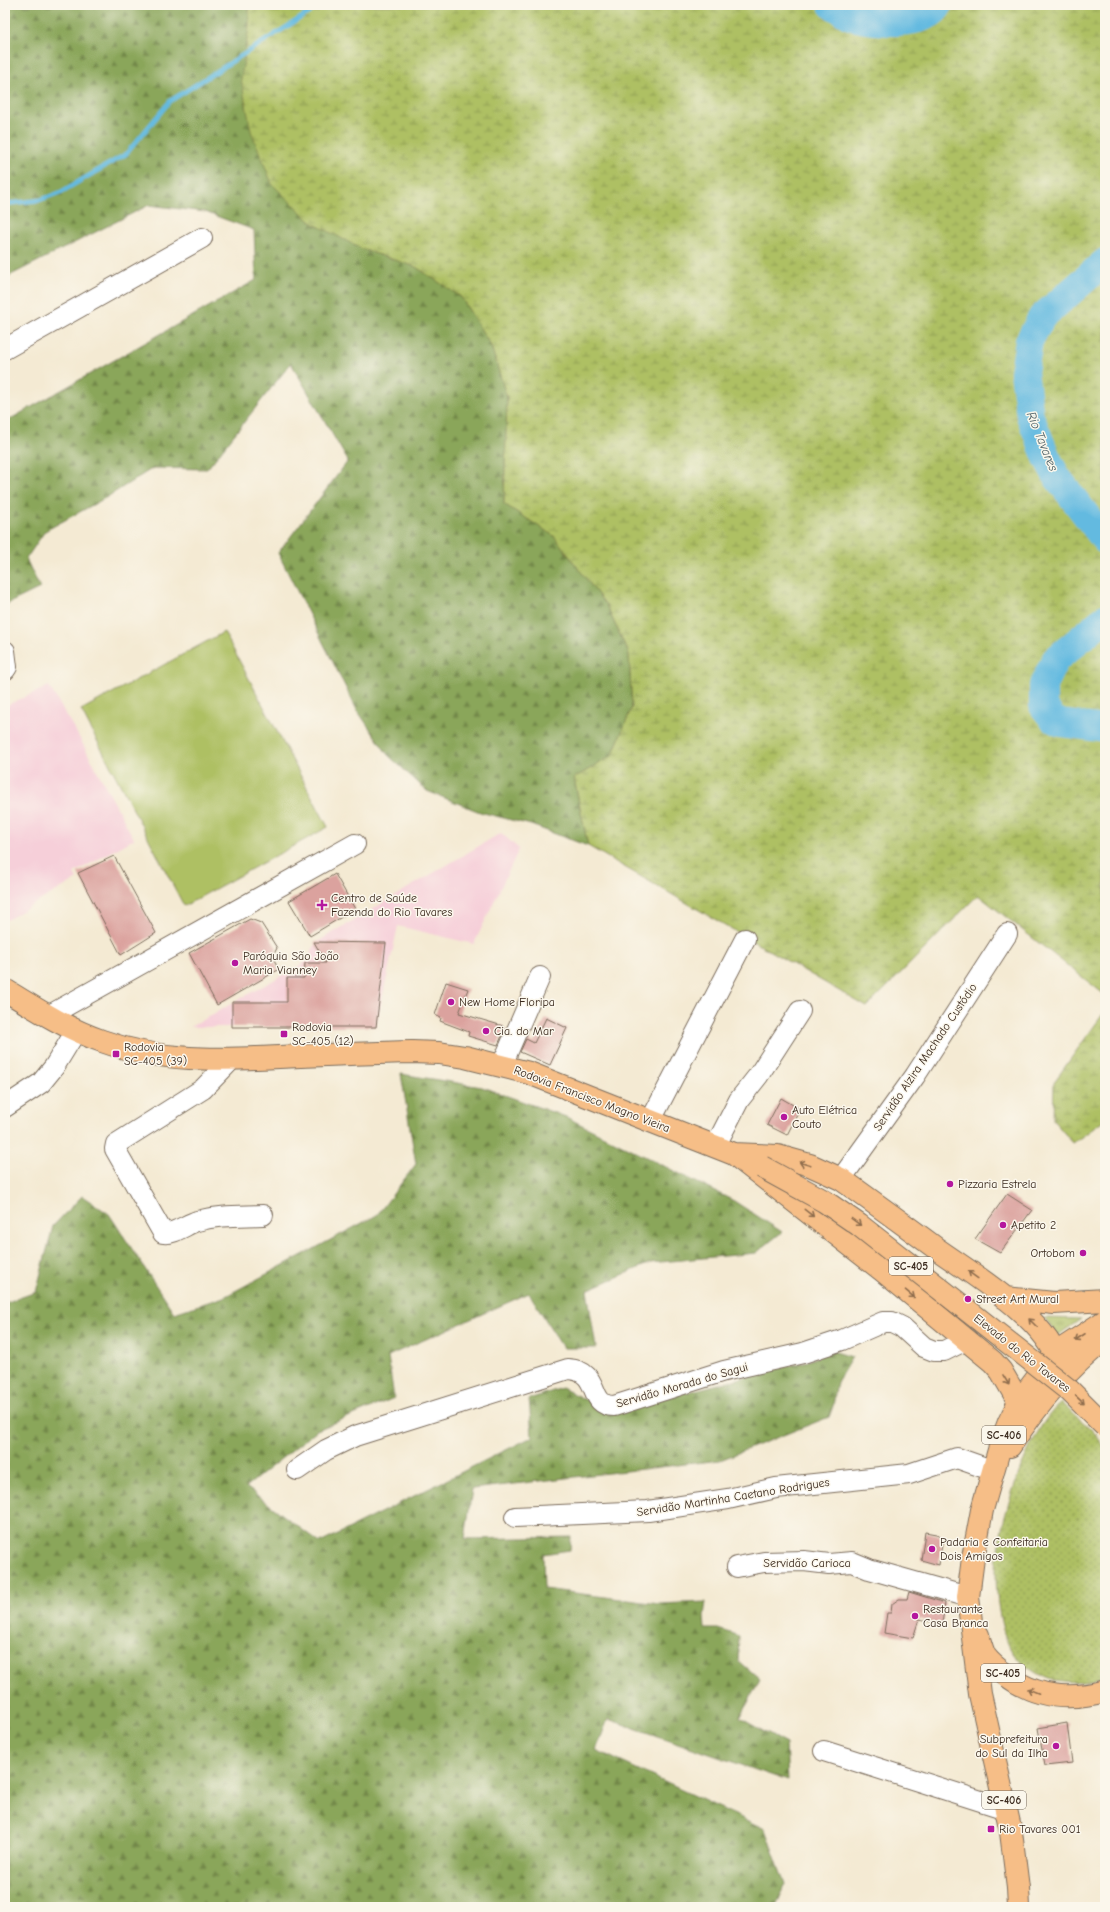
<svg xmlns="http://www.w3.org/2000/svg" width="1110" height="1912" viewBox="0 0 1110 1912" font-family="'Comic Neue',sans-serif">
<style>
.built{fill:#f6cfd9}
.grass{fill:url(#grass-tufts);stroke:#747541}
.forest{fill:url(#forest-firs);stroke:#62683c}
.wetland{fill:url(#wetland-marsh);stroke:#747541}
.park{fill:url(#park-dots);stroke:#747541}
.pitch{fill:#aec064;stroke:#747541}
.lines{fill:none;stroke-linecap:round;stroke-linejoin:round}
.stream{stroke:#63bae0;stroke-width:4.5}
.river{stroke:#63bae0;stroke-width:28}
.building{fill:#dba29e}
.minor-casing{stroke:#7c6d5d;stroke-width:22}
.major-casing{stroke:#7c6d5d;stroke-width:24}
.minor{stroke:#fff;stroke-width:20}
.major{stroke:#f6be87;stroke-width:22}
.major-bridge-casing{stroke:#7c6d5d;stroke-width:24;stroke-linecap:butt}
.major-bridge{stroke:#f6be87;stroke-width:22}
.oneway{stroke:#8f6d4d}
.poi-dot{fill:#b5179e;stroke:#fbf7ec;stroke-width:1.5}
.labels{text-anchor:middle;stroke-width:3;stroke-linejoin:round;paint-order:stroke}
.shield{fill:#fbf7ec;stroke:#75685c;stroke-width:1}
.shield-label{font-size:11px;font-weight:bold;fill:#3b2a1e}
.poi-label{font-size:12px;fill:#3b2a1e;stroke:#fbf7ec;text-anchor:start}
.street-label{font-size:12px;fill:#3b2a1e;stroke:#fbf7ec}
.water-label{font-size:13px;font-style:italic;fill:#495c62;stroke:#fbf7ec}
</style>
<defs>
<pattern id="grass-tufts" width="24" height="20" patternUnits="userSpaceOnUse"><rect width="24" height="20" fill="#aec064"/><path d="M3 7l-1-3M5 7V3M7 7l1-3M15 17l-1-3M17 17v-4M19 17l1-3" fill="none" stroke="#8f9c52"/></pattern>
<pattern id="forest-firs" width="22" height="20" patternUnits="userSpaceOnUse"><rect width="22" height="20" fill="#8aa65a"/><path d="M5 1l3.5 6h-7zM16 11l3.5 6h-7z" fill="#72874a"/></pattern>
<pattern id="wetland-marsh" width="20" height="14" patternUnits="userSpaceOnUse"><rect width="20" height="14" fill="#aec064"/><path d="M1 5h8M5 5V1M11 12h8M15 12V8" fill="none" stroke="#8f9c52"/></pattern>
<pattern id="park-dots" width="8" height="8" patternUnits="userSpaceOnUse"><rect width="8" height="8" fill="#aec064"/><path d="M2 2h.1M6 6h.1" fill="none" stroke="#8f9c52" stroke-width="1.8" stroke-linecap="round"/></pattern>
</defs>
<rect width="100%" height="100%" fill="#fbf7ec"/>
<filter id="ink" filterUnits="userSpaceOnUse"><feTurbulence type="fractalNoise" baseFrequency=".025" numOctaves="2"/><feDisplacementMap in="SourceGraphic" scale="8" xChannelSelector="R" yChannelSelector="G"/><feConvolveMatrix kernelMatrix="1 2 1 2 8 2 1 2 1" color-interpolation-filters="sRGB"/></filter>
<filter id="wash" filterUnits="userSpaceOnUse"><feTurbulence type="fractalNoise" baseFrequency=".012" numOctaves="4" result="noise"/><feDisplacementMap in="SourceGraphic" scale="16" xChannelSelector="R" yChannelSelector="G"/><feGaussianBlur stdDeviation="0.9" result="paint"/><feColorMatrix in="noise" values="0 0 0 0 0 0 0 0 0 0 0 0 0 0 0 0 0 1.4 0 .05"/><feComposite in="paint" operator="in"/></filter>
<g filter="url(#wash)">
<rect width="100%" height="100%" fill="#f4ead3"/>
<!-- built -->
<path class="built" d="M49 686 79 737 134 839 74 873 77 879 5 921V706Z
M501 833 519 849 474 944 398 926 376 1027H190L304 963 317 942Z"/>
<!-- grass -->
<path class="grass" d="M1045 1318 1081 1319 1057 1336Z"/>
<!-- forest -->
<path class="forest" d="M5 5H249V26L362 249 416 267 461 297 491 346 507 398 504 504 554 536 606 605 629 654 632 707 612 756 574 778 588 846 531 825 480 812 427 791 388 755 357 710 278 553 348 461 291 363 207 469 153 468 107 497 45 531 26 559 40 588 5 605V422L256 280 254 230 205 212 149 205 5 278Z
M401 1074 482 1087 566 1117 734 1201 782 1232 756 1253 650 1263 587 1290 596 1348H563L529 1293 388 1356 394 1398 317 1430 246 1487 320 1543 532 1437 529 1399 562 1388 610 1412 808 1361 832 1351 852 1357 837 1382 833 1406 829 1417 720 1460 472 1489 465 1539 571 1537 570 1550 543 1554 544 1589 659 1604 706 1602 704 1616 705 1629H718L739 1636 738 1660 760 1679 740 1718 786 1744 788 1781 608 1719 596 1750 765 1829 785 1885 776 1907H5V1303L36 1292 53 1226 82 1196 109 1214 174 1313 224 1297 377 1215 416 1164Z"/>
<!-- wetland -->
<path class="wetland" d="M249 5H1105V995L978 895 867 1007 588 846 574 778 612 756 632 707 629 654 606 605 554 536 504 504 507 398 491 346 461 297 416 267 362 249 312 223 272 184 251 131 241 79 249 26Z
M1105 1011V1120L1073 1143 1053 1120 1054 1082Z"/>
<!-- park -->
<path class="park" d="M1061 1403 1091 1429 1105 1447V1675C1086 1684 1069 1685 1049 1679 1037 1675 1017 1661 1011 1650 999 1628 996 1595 996 1570 997 1528 1027 1429 1061 1403Z"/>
<!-- pitch -->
<path class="pitch" d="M224 632 328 827 184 906 81 710Z"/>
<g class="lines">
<!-- stream -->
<path class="stream" d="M5 204 40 200 61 192 126 154 170 101 321 5"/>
<!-- river -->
<path class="river" d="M832 5C838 8 843 12 848 15 868 24 928 28 939 5
M1105 262 1042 317 1029 341 1024 372 1030 416 1047 458 1057 477 1105 540
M1105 618 1055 660 1043 685V706L1053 719 1061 723 1105 729"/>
</g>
<g id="blocks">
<!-- building -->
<path class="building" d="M114 856 156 933 121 955 78 873Z
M335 874 355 909 310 936 289 901Z
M250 919 261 923 277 948 273 956 278 970 217 1005 189 953Z
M314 942 386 943 376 1027H232V1002H287V978H304L305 963H326Z
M446 982 468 989 459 1013 503 1026V1028L505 1029 498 1045 468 1036 469 1032 440 1021 441 1018 435 1015Z
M546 1018 567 1028 550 1065 520 1052 526 1039 534 1043Z
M781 1098 800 1109 787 1135 767 1125Z
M1007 1194 1032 1210 1000 1253 975 1239Z
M925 1532 936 1534 943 1537 939 1565 921 1560Z
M909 1592 945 1603 942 1624 919 1619 913 1638 884 1633 887 1613H891L892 1604 899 1599H907Z
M1067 1723 1072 1763 1045 1766 1038 1728Z"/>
</g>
</g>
<g filter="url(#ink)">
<use href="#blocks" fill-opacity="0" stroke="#7c6d5d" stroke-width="1"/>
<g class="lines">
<defs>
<path id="minor" d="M5 349 202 238
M5 651 7 667 5 670
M48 1016 355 844
M232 1059 203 1089 116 1144 115 1149 163 1233C173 1235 187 1224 197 1221 219 1215 240 1216 263 1215
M502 1065 540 977
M5 1107 41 1083 54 1067 76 1031
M651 1120 745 939
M715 1147 739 1100 758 1076 800 1011
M841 1179 915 1076 1007 934
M297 1470 326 1450 355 1436 568 1369C603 1371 586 1406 614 1406L724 1371 803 1353 842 1340 883 1322H892L902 1327 924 1347 934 1351H944L966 1340
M515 1517 648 1511 728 1499 776 1488 909 1474 957 1458 994 1471
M737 1567 764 1562 804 1561 829 1564 852 1562 869 1569 968 1597
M824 1751 1006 1809"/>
<path id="major" d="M5 990C36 1009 67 1029 102 1041 160 1062 218 1060 279 1057 323 1055 368 1053 412 1052L439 1053 465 1057 529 1073 734 1154 882 1270 993 1362 1001 1371 1019 1402
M734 1154 778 1156 810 1165 841 1179C873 1202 905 1225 937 1249 972 1274 1052 1322 1059 1366
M1005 1298 1054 1303 1105 1300
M1010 1446C1036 1406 1067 1369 1105 1339
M978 1635C980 1642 982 1650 985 1656 990 1663 999 1670 1006 1675 1036 1698 1069 1701 1105 1691
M1019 1907 1018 1888 1011 1832 980 1694 968 1597 973 1558 982 1510 1001 1443 1009 1422 1019 1402 1056 1353 1105 1321"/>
</defs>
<!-- minor casing -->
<use href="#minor" class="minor-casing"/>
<!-- major casing -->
<use href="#major" class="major-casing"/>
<!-- minor -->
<use href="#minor" class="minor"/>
<!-- major -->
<use href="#major" class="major"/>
<defs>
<path id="major-bridge" d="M762 1167 824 1201 859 1225 1070 1391 1105 1426"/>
</defs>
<!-- major-bridge casing -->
<use href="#major-bridge" class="major-bridge-casing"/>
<!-- major-bridge -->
<use href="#major-bridge" class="major-bridge"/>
</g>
<!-- one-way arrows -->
<defs><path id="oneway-shaft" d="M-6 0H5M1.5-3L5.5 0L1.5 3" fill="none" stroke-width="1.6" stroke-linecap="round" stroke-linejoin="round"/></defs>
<g class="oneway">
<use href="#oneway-shaft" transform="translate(805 1164) rotate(-163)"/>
<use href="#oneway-shaft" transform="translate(809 1213) rotate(38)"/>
<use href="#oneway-shaft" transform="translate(856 1222) rotate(36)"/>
<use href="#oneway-shaft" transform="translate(973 1275) rotate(-144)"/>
<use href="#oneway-shaft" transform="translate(910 1294) rotate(40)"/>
<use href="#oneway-shaft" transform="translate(1033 1323) rotate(-135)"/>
<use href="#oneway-shaft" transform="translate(1080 1337) rotate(147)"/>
<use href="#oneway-shaft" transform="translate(1006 1380) rotate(59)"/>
<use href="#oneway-shaft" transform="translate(1080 1400) rotate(43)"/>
<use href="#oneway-shaft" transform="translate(1033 1691) rotate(-158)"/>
</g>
</g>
<!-- markers -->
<g class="poi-dot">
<path d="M320 899h4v4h4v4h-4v4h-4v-4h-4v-4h4z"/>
<circle cx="235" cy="963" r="4"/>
<circle cx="451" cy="1002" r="4"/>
<circle cx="486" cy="1031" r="4"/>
<rect x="280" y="1030" width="8" height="8" rx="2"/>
<rect x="112" y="1050" width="8" height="8" rx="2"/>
<circle cx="784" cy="1117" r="4"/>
<circle cx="950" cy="1184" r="4"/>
<circle cx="1003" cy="1225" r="4"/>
<circle cx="1083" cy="1253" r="4"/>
<circle cx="968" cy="1299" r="4"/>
<circle cx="932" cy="1549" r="4"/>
<circle cx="915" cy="1616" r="4"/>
<circle cx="1056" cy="1746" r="4"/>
<rect x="987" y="1825" width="8" height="8" rx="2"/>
</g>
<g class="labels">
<!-- shield labels -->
<g class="shield">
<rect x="889" y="1257" width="44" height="18" rx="3"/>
<rect x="982" y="1426" width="44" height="18" rx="3"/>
<rect x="981" y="1664" width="44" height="18" rx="3"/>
<rect x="982" y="1791" width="44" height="18" rx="3"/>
</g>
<g class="shield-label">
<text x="911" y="1270">SC-405</text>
<text x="1004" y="1439">SC-406</text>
<text x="1003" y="1677">SC-405</text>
<text x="1004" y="1804">SC-406</text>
</g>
<!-- poi labels -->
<g class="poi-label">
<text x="331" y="902">Centro de Saúde<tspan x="331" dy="14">Fazenda do Rio Tavares</tspan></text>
<text x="243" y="960">Paróquia São João<tspan x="243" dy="14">Maria Vianney</tspan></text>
<text x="459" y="1006">New Home Floripa</text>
<text x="292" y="1031">Rodovia<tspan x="292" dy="14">SC-405 (12)</tspan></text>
<text x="494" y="1035">Cia. do Mar</text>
<text x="124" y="1051">Rodovia<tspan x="124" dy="14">SC-405 (39)</tspan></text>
<text x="792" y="1114">Auto Elétrica<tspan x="792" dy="14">Couto</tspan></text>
<text x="958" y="1188">Pizzaria Estrela</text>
<text x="1011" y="1229">Apetito 2</text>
<text x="1075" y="1257" text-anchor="end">Ortobom</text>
<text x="976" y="1303">Street Art Mural</text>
<text x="940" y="1546">Padaria e Confeitaria<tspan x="940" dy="14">Dois Amigos</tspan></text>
<text x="923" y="1613">Restaurante<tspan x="923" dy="14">Casa Branca</tspan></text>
<text x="1048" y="1743" text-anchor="end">Subprefeitura<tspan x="1048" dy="14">do Sul da Ilha</tspan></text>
<text x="999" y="1833">Rio Tavares 001</text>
</g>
<!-- street labels -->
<g class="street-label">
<text transform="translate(925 1057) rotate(-56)" y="4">Servidão Alzira Machado Custódio</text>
<text transform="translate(592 1099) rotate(21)" y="4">Rodovia Francisco Magno Vieira</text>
<text transform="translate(1022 1353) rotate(38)" y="4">Elevado do Rio Tavares</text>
<text transform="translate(682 1385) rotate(-16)" y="4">Servidão Morada do Sagui</text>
<text transform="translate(733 1497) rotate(-9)" y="4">Servidão Martinha Caetano Rodrigues</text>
<text x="807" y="1567">Servidão Carioca</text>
</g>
<!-- water labels -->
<g class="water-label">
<text transform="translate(1043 441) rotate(68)" y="5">Rio Tavares</text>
</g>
</g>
<!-- margin -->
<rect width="1110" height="1912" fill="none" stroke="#fbf7ec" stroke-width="20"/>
</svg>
